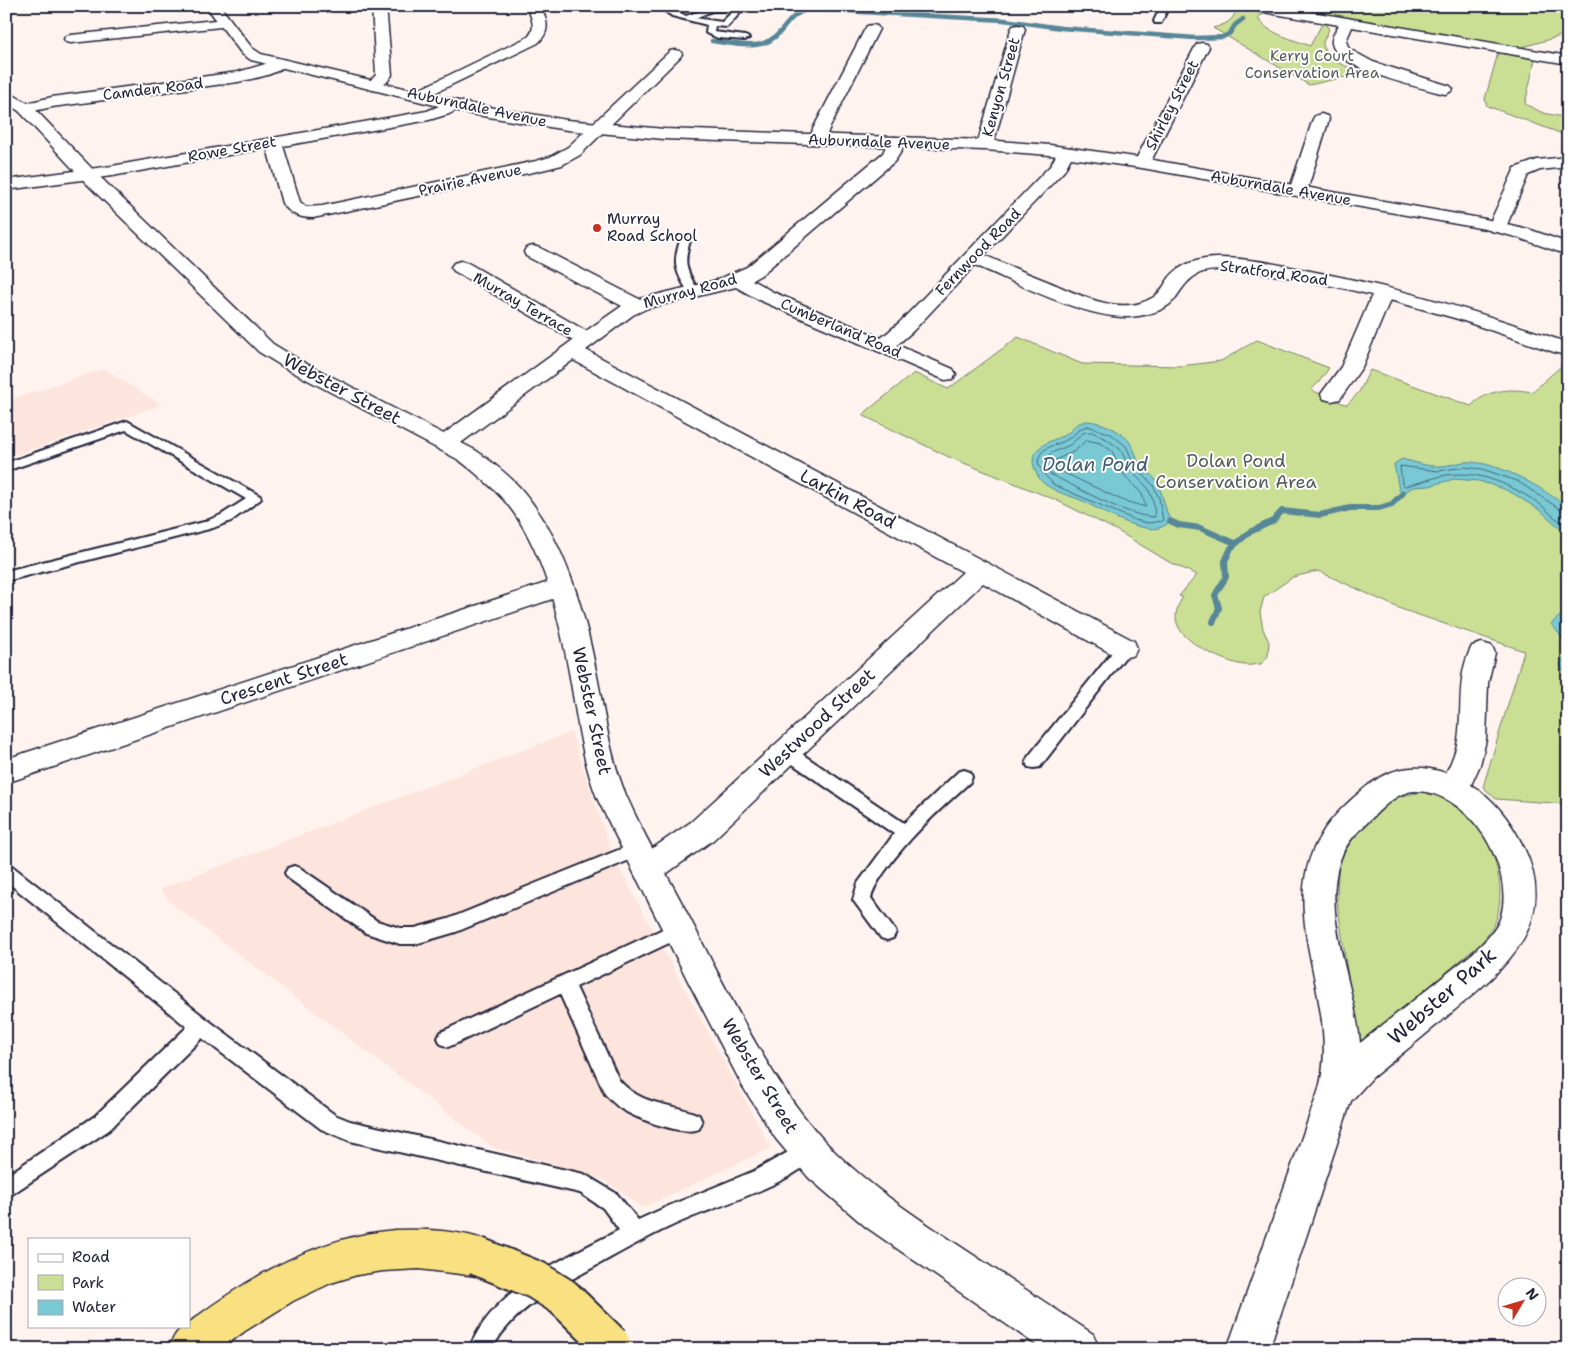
<svg xmlns="http://www.w3.org/2000/svg" width="1574" height="1355" viewBox="0 0 1574 1355" font-family="'Shantell Sans',sans-serif">
<style>
.built{fill:#fde4dc}
.green{fill:#cbdf94;stroke:#768068}
.water{fill:#79c9d5;stroke:#568697}
.lines{fill:none;stroke-linecap:round;stroke-linejoin:round}
.shore{stroke:#456579;stroke-width:1}
.stream-far1{stroke:#568697;stroke-width:4.5}
.stream{stroke:#568697;stroke-width:6}
.lane-casing{stroke:#22223b;stroke-width:4}
.street-casing{stroke:#22223b;stroke-width:3}
.secondary-casing{stroke:#22223b;stroke-width:3}
.highway-casing{stroke:#22223b;stroke-width:3}
.lane{fill:#fff;fill-rule:evenodd}
.street{fill:#fff;fill-rule:evenodd}
.secondary{fill:#fff;fill-rule:evenodd}
.highway{fill:#f9e181;fill-rule:evenodd}
.highway-bridge-casing{stroke:#22223b;stroke-width:41;stroke-linecap:butt}
.highway-bridge{stroke:#f9e181;stroke-width:37}
.poi-dot{fill:#c8321e;stroke:#fff;stroke-width:2}
.labels{text-anchor:middle;stroke-width:4;stroke-linejoin:round;paint-order:stroke}
.far-park-label{font-size:15px;fill:#555b56;stroke:#fff}
.far-street-label{font-size:15px;fill:#22223b;stroke:#fff}
.far-poi-label{font-size:15px;fill:#22223b;stroke:#fff;text-anchor:start}
.street-label{font-size:18px;fill:#22223b;stroke:#fff}
.park-label{font-size:18px;fill:#555b56;stroke:#fff}
.water-label{font-size:19px;font-style:italic;fill:#405c71;stroke:#fff}
.near-street-label{font-size:21px;fill:#22223b;stroke:#fff}
</style>
<rect width="100%" height="100%" fill="#fef3ef"/>
<filter id="ink" filterUnits="userSpaceOnUse"><feTurbulence type="fractalNoise" baseFrequency=".02" numOctaves="2"/><feDisplacementMap in="SourceGraphic" scale="10" xChannelSelector="R" yChannelSelector="G"/><feConvolveMatrix kernelMatrix="1 2 1 2 8 2 1 2 1" color-interpolation-filters="sRGB"/></filter>
<g filter="url(#ink)">
<!-- built -->
<path class="built" d="M104 369 161 405 6 458V401Z
M571 732 614 859 771 1148 643 1207 606 1181 586 1173 492 1147 170 902 160 889Z"/>
<!-- green -->
<path class="green" d="M1278 6H1568V34L1519 48Z
M1237 9 1264 14 1258 17C1262 32 1296 40 1310 46L1322 24 1326 25 1329 29 1323 42C1323 60 1349 67 1363 73L1309 85 1213 28C1226 24 1232 22 1237 9Z
M1498 53 1535 59 1525 104 1543 113 1568 118V136L1487 106 1485 99Z
M1018 337 1082 364 1181 366 1221 361 1257 340 1329 368 1319 382 1311 390 1347 405 1359 392 1370 370 1471 406C1488 389 1510 388 1532 392L1568 360V804L1496 799 1483 787 1524 651 1401 609 1318 571 1293 577 1264 597 1260 612 1263 629 1269 642 1268 656 1261 664C1256 664 1250 666 1245 665 1226 663 1182 643 1177 623 1174 615 1178 604 1183 597L1179 596 1197 575 1169 562 1116 530 1056 500 949 457 862 415 914 373 948 389Z
M1422 792C1435 793 1459 802 1467 812 1492 839 1508 884 1496 920 1492 930 1486 937 1479 945L1358 1046 1337 901 1338 873 1340 861 1354 836 1378 810 1397 797Z"/>
<!-- water -->
<path class="water" d="M1088 421C1102 422 1123 431 1131 444 1135 450 1136 458 1140 465 1145 471 1156 477 1158 484 1163 496 1165 508 1170 521 1164 528 1155 530 1146 528 1123 524 1103 511 1083 501 1072 496 1060 494 1051 488 1043 484 1039 479 1036 472 1025 450 1047 442 1063 436 1075 430 1071 423 1088 421Z
M1402 459C1414 462 1428 467 1440 466 1451 466 1460 461 1471 462 1503 464 1543 488 1568 508V529L1560 528 1541 511 1514 494 1504 489 1479 481 1454 479 1429 486 1413 487 1403 493 1399 490 1394 464Z
M1560 616 1568 617V675L1564 672 1560 665 1567 651 1565 641 1551 624Z"/>
<g class="lines">
<!-- shore -->
<path class="shore" d="M1088 426 1111 434 1126 446 1135 466 1153 485 1159 498 1163 521 1148 523 1135 520 1054 485 1042 472 1038 462C1041 444 1056 447 1068 439 1076 434 1078 428 1088 426Z
M1092 432 1108 440 1121 450 1130 470 1148 488 1153 500 1155 517C1127 517 1077 487 1050 474L1044 463 1051 453 1070 445 1083 433Z
M1087 440 1100 443 1112 451 1125 476 1142 494 1146 507 1124 501 1056 469 1053 461 1075 451Z
M1568 512 1563 511 1517 481 1482 469 1464 467 1438 471 1400 466 1402 484 1405 486C1419 483 1432 478 1446 475 1480 470 1510 485 1537 502 1547 509 1556 522 1568 524"/>
<!-- stream-far1 -->
<path class="stream-far1" d="M712 41C737 44 763 53 781 31 789 21 795 13 808 9L1004 20 1061 28 1195 38 1223 37 1230 33 1235 25 1243 19"/>
<!-- stream -->
<path class="stream" d="M1170 521 1179 525 1200 528 1235 543
M1213 622 1219 608 1215 595 1226 577 1225 561 1231 548 1250 532 1273 521 1282 511 1320 515 1350 508H1379L1392 504 1403 493"/>
<defs>
<path id="lane" d="M658 6H667L686 16 711 7 743 6V10L727 27 715 26 714 32 745 36 749 38 745 40 718 38 706 33 707 25 672 16ZM734 10 722 22 695 18 712 11Z
M1161 6H1169L1161 23H1155L1154 21Z
M685 238 690 241C683 264 686 270 698 290L693 293C688 292 687 289 684 285 674 268 674 259 680 241Z
M127 421 260 496 261 499 231 521 213 528 6 581V571L204 522 221 515 246 499 126 430 6 471V463Z
M1124 643 1129 644 1131 648 1129 652 1040 767 1034 768 1028 767 1026 762 1028 757 1119 644Z
M787 746 793 748 904 823 958 772 964 770 970 772 972 777 970 782C939 810 909 837 885 871 879 880 873 888 871 898L896 932 893 938 887 940 881 938 853 900 858 883 894 834 781 756 779 752 781 748Z
M638 842 644 844 646 849 644 854 456 932 415 944H400L366 933 288 878 285 873 288 868 294 866 300 868 377 921 400 928H415L448 919Z
M6 864 12 866 208 1020 335 1115 350 1121 584 1174 617 1194 638 1220 671 1205 754 1171 808 1141 815 1144 818 1151C807 1179 714 1207 685 1220 656 1232 628 1248 601 1263 561 1286 514 1306 492 1349H469C495 1286 563 1260 619 1230L603 1208 580 1193 350 1141 321 1129 202 1038 109 1130 6 1198V1176L95 1116 187 1027 6 881Z
M678 922 684 924 687 930 684 936 576 987 619 1080C643 1107 669 1102 699 1115L702 1122 699 1129C683 1136 638 1119 623 1110 616 1106 611 1100 605 1094L560 994 455 1044 448 1047 441 1044 438 1038 441 1032Z"/>
<path id="street" d="M372 6H386L392 75 387 82 373 90 368 88 365 85 376 75Z
M527 6H541C547 21 551 31 538 43L422 99H412L409 96 412 93 528 37C537 28 531 17 527 6Z
M1244 6H1277L1568 56V64L1352 27 1346 41 1349 49 1373 62 1450 86 1453 89 1450 92 1445 94C1422 88 1335 69 1332 43 1331 37 1336 30 1339 25L1251 10Z
M225 19 232 23 230 26 71 43 66 42 64 39 66 36 71 35Z
M872 25 877 26 879 29 829 129 824 143H812L810 140 813 129 865 29 867 26Z
M1018 25 1023 26 1025 29 993 145 991 149H979L977 145 1011 29 1013 26Z
M1202 43 1207 44 1209 47 1150 163 1148 167H1136L1134 163 1195 47 1197 44Z
M675 50 680 51 682 54 680 57 580 155 562 165 538 171 313 218C300 218 290 214 282 203L267 148 112 176 6 190V180L112 166 427 111 449 102H461L463 105 461 108 449 114 429 120 283 146 300 202 306 207 322 206 536 161 550 157 568 147 670 51Z
M279 60 284 61 286 64C277 76 252 78 238 82L52 107 25 113 19 111 17 108 19 105 52 97 238 72Z
M1321 114 1327 116 1329 119 1307 191 1304 195 1298 196 1292 195 1289 191 1313 119 1315 116Z
M895 137 901 139 903 142 902 150 895 161 761 275 752 280 773 292 881 338 899 323 1051 165 1060 148H1072L1074 152 1064 171 984 255C1004 264 1024 272 1044 280 1075 292 1118 318 1152 298 1160 294 1164 285 1169 278 1181 263 1201 258 1220 258 1250 258 1280 265 1310 271 1398 287 1483 313 1568 343V353L1561 354 1554 352 1458 319 1390 300 1362 367 1340 399 1332 401 1324 399 1321 394 1341 367 1372 295C1340 287 1227 261 1200 273 1187 279 1182 289 1174 300 1164 312 1141 317 1125 317 1080 316 1017 283 975 265L913 331 897 345 953 369 956 374 953 379 945 380 759 300 736 287 648 308 633 315 586 350 1134 641 1137 648 1134 655 1124 658 1114 655 983 583 713 840 659 879 648 883 637 879 632 869 637 859 691 822 963 572 573 360 454 448 446 450 438 448 435 443 438 438 573 340 454 271 451 267 454 263 461 261 468 263 586 331 622 306 526 256 524 252 526 248 533 246 540 248 639 299 717 280 747 267 883 153 889 139Z
M1568 157V167L1540 170 1528 175 1506 227 1503 231 1497 232 1491 231 1488 227 1515 168 1537 160Z
M561 578 570 581 574 587 570 593 6 783V759Z
M1482 643 1492 646 1495 653 1488 683 1486 740 1480 765 1471 785C1495 799 1512 823 1524 848 1560 923 1505 969 1452 1012 1426 1034 1399 1056 1373 1077L1351 1101 1269 1349H1227L1318 1092C1344 1005 1272 914 1321 835 1330 819 1345 805 1359 793 1386 768 1412 762 1446 773 1451 763 1456 751 1458 740 1463 708 1456 676 1472 646ZM1415 791C1469 791 1515 866 1501 916 1497 930 1484 942 1473 953L1360 1043C1355 985 1319 910 1342 855 1347 841 1361 829 1371 819 1383 807 1397 792 1415 791Z"/>
<path id="secondary" d="M206 6H220L252 48 261 54 471 104 567 120 664 129 985 140 1050 145 1142 158 1485 219 1528 229 1568 243V255L1516 237 1485 229 1142 168 1050 155 985 150 664 139 567 130 471 114 251 60 242 54Z
M6 91 31 105 100 177 273 344 301 361 475 450C492 462 508 474 522 490 565 541 585 611 597 676 605 716 610 757 626 795 644 837 668 875 688 915 728 992 774 1092 836 1153 871 1187 912 1214 952 1241 999 1272 1046 1303 1093 1334L1099 1349H1042L866 1227 809 1178 776 1139 743 1087 688 981 597 798C581 757 577 715 569 672 559 616 542 544 504 500 490 485 475 472 459 460L287 369 259 352 88 185 19 111 6 103Z"/>
<path id="highway" d="M395 1230C427 1229 461 1230 491 1242L497 1256 491 1270 477 1276 419 1269 383 1271 357 1275 331 1283 293 1301 245 1331 221 1349H168C173 1339 177 1327 189 1326V1323L195 1318C253 1275 321 1236 395 1230Z"/>
</defs>
<!-- lane casing -->
<use href="#lane" class="lane-casing"/>
<!-- street casing -->
<use href="#street" class="street-casing"/>
<!-- secondary casing -->
<use href="#secondary" class="secondary-casing"/>
<!-- highway casing -->
<use href="#highway" class="highway-casing"/>
<!-- lane -->
<use href="#lane" class="lane"/>
<!-- street -->
<use href="#street" class="street"/>
<!-- secondary -->
<use href="#secondary" class="secondary"/>
<!-- highway -->
<use href="#highway" class="highway"/>
<defs>
<path id="highway-bridge" d="M477 1256 536 1280 563 1297 611 1344"/>
</defs>
<!-- highway-bridge casing -->
<use href="#highway-bridge" class="highway-bridge-casing"/>
<!-- highway-bridge -->
<use href="#highway-bridge" class="highway-bridge"/>
</g>
</g>
<!-- markers -->
<circle class="poi-dot" cx="597" cy="228" r="5"/>
<g class="labels">
<!-- far-park labels -->
<g class="far-park-label">
<text x="1312" y="61">Kerry Court<tspan x="1312" dy="17">Conservation Area</tspan></text>
</g>
<!-- far-street labels -->
<g class="far-street-label">
<text transform="translate(1001 87) rotate(-74)" y="5">Kenyon Street</text>
<text transform="translate(153 89) rotate(-7)" y="5">Camden Road</text>
<text transform="translate(1172 105) rotate(-63)" y="5">Shirley Street</text>
<text transform="translate(477 107) rotate(12)" y="5">Auburndale Avenue</text>
<text transform="translate(879 142) rotate(2)" y="5">Auburndale Avenue</text>
<text transform="translate(232 149) rotate(-10)" y="5">Rowe Street</text>
<text transform="translate(470 180) rotate(-12)" y="5">Prairie Avenue</text>
<text transform="translate(1281 188) rotate(10)" y="5">Auburndale Avenue</text>
<text transform="translate(978 252) rotate(-46)" y="5">Fernwood Road</text>
<text transform="translate(1274 273) rotate(8)" y="5">Stratford Road</text>
<text transform="translate(690 291) rotate(-15)" y="5">Murray Road</text>
<text transform="translate(523 304) rotate(30)" y="5">Murray Terrace</text>
<text transform="translate(841 328) rotate(23)" y="5">Cumberland Road</text>
</g>
<!-- far-poi labels -->
<g class="far-poi-label">
<text x="607" y="224">Murray<tspan x="607" dy="17">Road School</tspan></text>
</g>
<!-- street labels -->
<g class="street-label">
<text transform="translate(342 389) rotate(28)" y="6">Webster Street</text>
<text transform="translate(848 499) rotate(28)" y="6">Larkin Road</text>
<text transform="translate(284 679) rotate(-18)" y="6">Crescent Street</text>
<text transform="translate(592 711) rotate(78)" y="6">Webster Street</text>
<text transform="translate(817 723) rotate(-43)" y="6">Westwood Street</text>
<text transform="translate(760 1076) rotate(59)" y="6">Webster Street</text>
</g>
<!-- park labels -->
<g class="park-label">
<text x="1236" y="467">Dolan Pond<tspan x="1236" dy="21">Conservation Area</tspan></text>
</g>
<!-- water labels -->
<g class="water-label">
<text x="1095" y="471">Dolan Pond</text>
</g>
<!-- near-street labels -->
<g class="near-street-label">
<text transform="translate(1442 996) rotate(-41)" y="7">Webster Park</text>
</g>
</g>
<!-- margin -->
<rect width="1574" height="1355" fill="none" stroke="#fff" stroke-width="25"/>
<rect x="12" y="12" width="1549" height="1330" fill="none" stroke="#22223b" stroke-width="2" filter="url(#ink)"/>
<!-- legend -->
<rect x="28" y="1238" width="162" height="90" fill="#ffffff" stroke="#a7a7b1"/>
<rect x="38" y="1254" width="25" height="8" fill="#ffffff" stroke="#a7a7b1"/>
<text x="72" y="1262" font-size="15" fill="#22223b">Road</text>
<rect x="38" y="1275" width="25" height="15" fill="#cbdf94" stroke="#a7a7b1"/>
<text x="72" y="1288" font-size="15" fill="#22223b">Park</text>
<rect x="38" y="1300" width="25" height="15" fill="#79c9d5" stroke="#a7a7b1"/>
<text x="72" y="1312" font-size="15" fill="#22223b">Water</text>
<!-- north arrow -->
<g transform="translate(1522 1302) rotate(52)"><circle r="24" fill="#ffffff" stroke="#a7a7b1"/>
<path d="M0-4L9 19L0 12L-9 19Z" fill="#c8321e"/>
<text y="-8" font-size="14" font-weight="bold" text-anchor="middle" fill="#22223b">N</text>
</g>
</svg>
